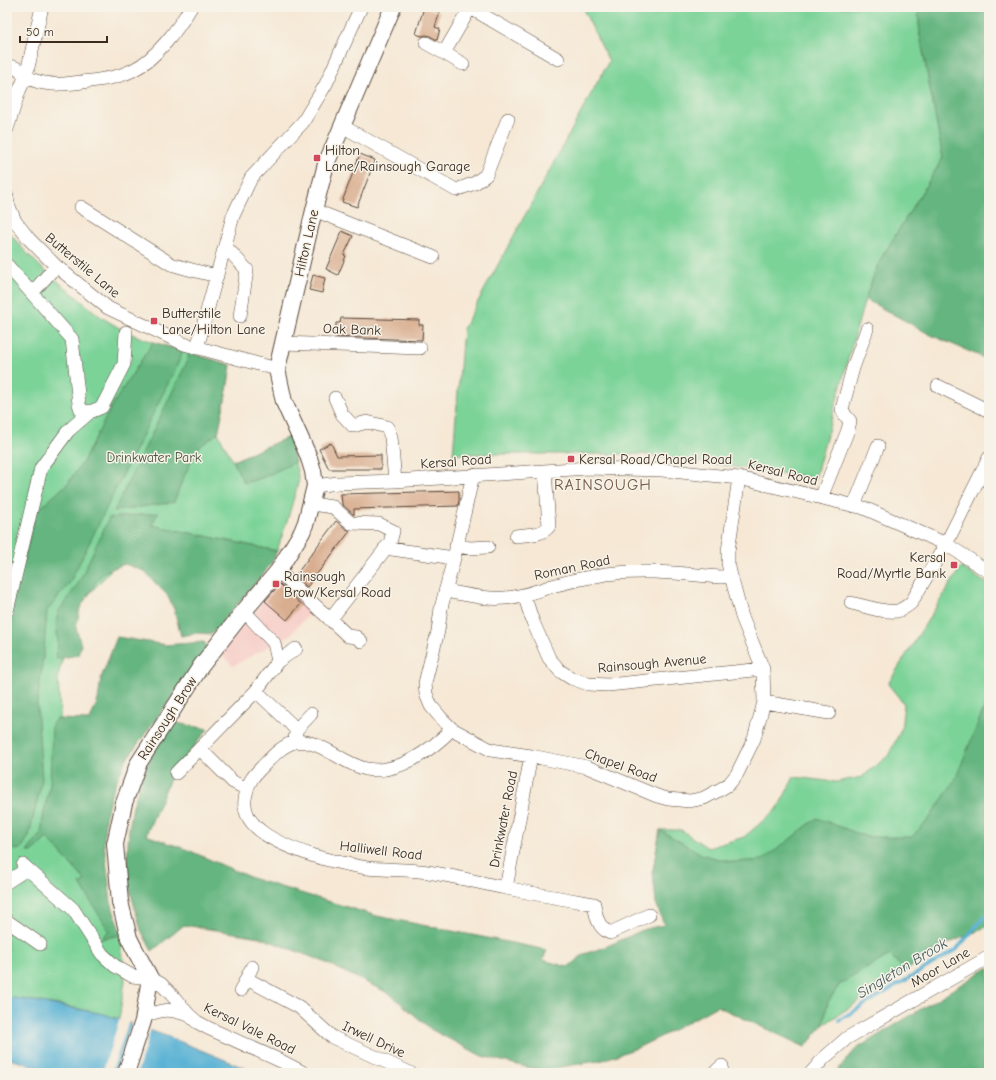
<svg xmlns="http://www.w3.org/2000/svg" width="996" height="1080" viewBox="0 0 996 1080" font-family="'Comic Neue',sans-serif">
<style>
.built{fill:#f7d0ca}
.green{fill:#7cd398;stroke:#5c7e5b}
.forest{fill:#65b580;stroke:#50704f}
.water{fill:#56b1d4;stroke:#486e79}
.pier{fill:#f6e8d5}
.lines{fill:none;stroke-linecap:round;stroke-linejoin:round}
.stream{stroke:#56b1d4;stroke-width:3.5}
.building{fill:#d9ad8f}
.minor-casing{stroke:#574639;stroke-width:14}
.major-casing{stroke:#574639;stroke-width:18}
.minor{stroke:#fff;stroke-width:13}
.major{stroke:#fff;stroke-width:16}
.poi-dot{fill:#d1495b;stroke:#f7f3e8;stroke-width:1.5}
.labels{text-anchor:middle;stroke-width:3;stroke-linejoin:round;paint-order:stroke}
.poi-label{font-size:14px;fill:#3b2a1e;stroke:#f7f3e8;text-anchor:start}
.street-label{font-size:14px;fill:#3b2a1e;stroke:#f7f3e8}
.park-label{font-size:14px;fill:#4b543c;stroke:#f7f3e8}
.water-label{font-size:15px;font-style:italic;fill:#44595e;stroke:#f7f3e8}
.quarter-label{font-size:16px;letter-spacing:1px;fill:#725846;stroke:#f7f3e8}
</style>
<rect width="100%" height="100%" fill="#f7f3e8"/>
<filter id="ink" filterUnits="userSpaceOnUse"><feTurbulence type="fractalNoise" baseFrequency=".025" numOctaves="2"/><feDisplacementMap in="SourceGraphic" scale="8" xChannelSelector="R" yChannelSelector="G"/><feConvolveMatrix kernelMatrix="1 2 1 2 8 2 1 2 1" color-interpolation-filters="sRGB"/></filter>
<filter id="wash" filterUnits="userSpaceOnUse"><feTurbulence type="fractalNoise" baseFrequency=".012" numOctaves="4" result="noise"/><feDisplacementMap in="SourceGraphic" scale="16" xChannelSelector="R" yChannelSelector="G"/><feGaussianBlur stdDeviation="0.9" result="paint"/><feColorMatrix in="noise" values="0 0 0 0 0 0 0 0 0 0 0 0 0 0 0 0 0 1.4 0 .05"/><feComposite in="paint" operator="in"/></filter>
<g filter="url(#wash)">
<rect width="100%" height="100%" fill="#f6e8d5"/>
<!-- built -->
<path class="built" d="M280 580 314 608 290 635 233 666 220 654Z"/>
<!-- green -->
<path class="green" d="M582 7H918L920 35 943 158 879 262 865 299 815 478 641 454H453L463 329 609 61Z
M7 230 24 250 44 270 101 317 126 332 153 342 231 365 227 390 218 433 233 461 289 437 299 480 288 518 277 551 151 525 76 609 58 676 66 823 121 935 125 981 119 1019C84 1008 43 1002 7 997Z
M961 567 989 585V926L942 946 823 1025 805 1047 656 903 653 870 660 830H681L708 848 744 837 778 808 794 777 836 782 862 777 888 756 901 730 904 704 888 684Z"/>
<!-- forest -->
<path class="forest" d="M918 7H989V79L982 86 989 105V360L931 335 865 299 879 262 943 158 920 35Z
M153 342 182 351 181 357 69 584 47 611 44 650 37 704 42 780 29 836 21 849 15 850 7 845V628L36 512 68 483 84 460 113 404Z
M189 353 231 365 227 390 218 433 197 449 182 481 174 502 114 511 187 362Z
M289 437 295 462 262 478 244 483 233 461Z
M158 513 152 525 277 551 272 562 264 573 212 634 198 633 181 636 174 609 167 595 144 571 125 564 106 571 99 577 80 608 76 628 81 645 78 655 56 659 58 641 56 624 58 612 78 584 109 518Z
M117 637 166 645 204 642 208 648 126 760 112 791 105 819 104 843 111 902 121 935 100 939 109 931 80 884 85 880 47 838 32 852H27L41 833 44 811 50 785 52 724 56 719 90 720 98 700 101 678Z
M989 696V926L942 946 905 971 890 955 840 984 828 1002 823 1025 805 1047 717 1006 666 1034 637 1048 603 1060 549 1069H534L482 1056 432 1030 390 994 322 961 259 937 184 925 152 951 141 930 129 887 127 860 129 828 133 806 145 767 171 722 208 729 172 774 146 835 188 850 254 879 377 916 547 950 543 960 568 967 584 954 603 948 645 929 664 925 656 903 653 870 660 830 703 855 732 862 763 860 817 818 867 837H912L931 816 955 780Z
M989 967V1073H835L856 1049Z"/>
<!-- water -->
<path class="water" d="M7 997 39 1002 104 1014 169 1037 257 1073H57L7 1058Z"/>
<!-- pier -->
<path class="pier" d="M120 1018 129 1021 111 1073H102Z
M132 1022 151 1029 137 1073H115Z"/>
<g class="lines">
<!-- stream -->
<path class="stream" d="M839 1020 956 950 985 916 989 914"/>
</g>
<g id="blocks">
<!-- building -->
<path class="building" d="M424 7 440 12 435 27 440 29 437 40 430 36 426 35 422 36 416 34Z
M360 154 375 160 357 207 342 202Z
M342 231 353 236 344 255 346 256 338 275 326 269Z
M313 275 325 278 322 293 309 290Z
M341 318 419 320V325H423L422 340 336 337V323H340Z
M331 443 337 456 381 455V469H329L319 449Z
M459 491V501L458 506 354 509V515L342 504 341 494Z
M336 521 346 529 350 531 307 587 295 576Z
M280 584 301 604 287 620 265 601Z"/>
</g>
</g>
<g filter="url(#ink)">
<use href="#blocks" fill-opacity="0" stroke="#574639" stroke-width="1"/>
<g class="lines">
<defs>
<path id="minor" d="M469 7 558 59
M426 43 444 53 470 8
M444 53 463 64
M7 66C10 66 13 67 16 68 23 73 28 79 36 81 51 86 67 84 82 82 99 80 118 78 133 70 156 59 178 29 191 7
M342 126 456 190 475 183 486 175 508 119
M7 129 19 91 26 76 42 7
M7 196 8 204 15 221 29 239 56 266 108 308 184 344 277 369
M81 207 171 264 192 270 217 276
M314 210 433 257
M225 246 247 270 240 316
M7 265 72 339 79 404 81 410 90 412 102 407 124 364 126 332
M32 293 56 266
M283 343 420 348
M197 348 233 216 251 178 303 122 326 84 361 7
M938 386 989 411
M335 398 342 414 353 426 367 422 387 427 391 437 395 481
M473 475 454 558 441 608 438 631 425 683 426 694 431 706 441 718 452 729 491 750 531 756 587 767 604 774 657 796 668 799 690 801 704 798 721 789 729 784 737 774 754 739 764 702 763 669 742 617 731 576 728 563V551L739 478
M315 486 338 483 395 481 588 468 662 470 739 478 864 508 946 544 989 572
M821 498 848 430 850 421 845 415 842 409 853 368 867 329
M311 504 333 507 351 523 379 524 393 531 390 543 330 620
M854 506 878 446
M516 536C527 534 542 536 549 526L545 471
M456 546 470 548 488 547
M385 548 454 558
M278 571 348 636 356 637 361 641
M445 591C465 594 485 600 505 598 521 597 537 591 552 586 570 581 588 577 606 574 644 569 683 574 721 577L731 576
M524 595 533 622 549 658 560 671 571 678 588 684 608 685 763 669
M851 603C865 606 883 613 897 611 902 610 907 606 911 603L946 544 989 458
M7 611 41 468 68 431 90 412
M244 611 274 643 278 661
M256 691 290 723 296 730 295 742
M764 702 829 713
M452 729C431 750 398 775 366 769 354 766 344 760 334 754 323 748 308 739 295 742 282 745 271 758 262 767 254 775 248 782 246 794 236 830 288 847 314 856 331 861 350 865 367 868 387 870 408 869 428 872 454 876 480 883 506 888 535 894 565 899 594 904 596 916 598 928 610 933L649 915
M296 730 311 714
M200 749 233 782 247 789
M176 773 256 691 278 661 296 649
M23 865 73 909 102 954 115 966 132 976 150 978 161 984 171 994 189 1015 197 1022 208 1028 281 1061 304 1073
M7 882 27 869
M506 888 531 756
M7 921 40 944
M247 979 299 1007 332 1037 410 1073
M241 990 252 967
M143 1017C164 1008 168 1009 189 1015
M714 1073 722 1066
M811 1073 823 1059 847 1038 989 957"/>
<path id="major" d="M126 1073 143 1021 150 978 133 946 129 938 120 902 115 844 124 803 138 764 201 666 244 611 278 571 302 532 306 522 315 486 313 471 308 455 284 402 277 369 283 343 314 210 326 164 393 7"/>
</defs>
<!-- minor casing -->
<use href="#minor" class="minor-casing"/>
<!-- major casing -->
<use href="#major" class="major-casing"/>
<!-- minor -->
<use href="#minor" class="minor"/>
<!-- major -->
<use href="#major" class="major"/>
</g>
</g>
<!-- markers -->
<g class="poi-dot">
<rect x="313" y="154" width="8" height="8" rx="2"/>
<rect x="150" y="317" width="8" height="8" rx="2"/>
<rect x="567" y="455" width="8" height="8" rx="2"/>
<rect x="950" y="561" width="8" height="8" rx="2"/>
<rect x="272" y="580" width="8" height="8" rx="2"/>
</g>
<g class="labels">
<!-- poi labels -->
<g class="poi-label">
<text x="325" y="155">Hilton<tspan x="325" dy="16">Lane/Rainsough Garage</tspan></text>
<text x="162" y="318">Butterstile<tspan x="162" dy="16">Lane/Hilton Lane</tspan></text>
<text x="579" y="464">Kersal Road/Chapel Road</text>
<text x="946" y="562" text-anchor="end">Kersal<tspan x="946" dy="16">Road/Myrtle Bank</tspan></text>
<text x="284" y="581">Rainsough<tspan x="284" dy="16">Brow/Kersal Road</tspan></text>
</g>
<!-- street labels -->
<g class="street-label">
<text transform="translate(306 243) rotate(-77)" y="5">Hilton Lane</text>
<text transform="translate(83 265) rotate(40)" y="5">Butterstile Lane</text>
<text transform="translate(352 329) rotate(2)" y="5">Oak Bank</text>
<text transform="translate(456 461) rotate(-4)" y="5">Kersal Road</text>
<text transform="translate(783 472) rotate(14)" y="5">Kersal Road</text>
<text transform="translate(572 567) rotate(-12)" y="5">Roman Road</text>
<text transform="translate(652 663) rotate(-5)" y="5">Rainsough Avenue</text>
<text transform="translate(167 718) rotate(-57)" y="5">Rainsough Brow</text>
<text transform="translate(621 765) rotate(20)" y="5">Chapel Road</text>
<text transform="translate(503 819) rotate(-79)" y="5">Drinkwater Road</text>
<text transform="translate(381 850) rotate(7)" y="5">Halliwell Road</text>
<text transform="translate(940 967) rotate(-30)" y="5">Moor Lane</text>
<text transform="translate(250 1028) rotate(26)" y="5">Kersal Vale Road</text>
<text transform="translate(374 1039) rotate(25)" y="5">Irwell Drive</text>
</g>
<!-- park labels -->
<g class="park-label">
<text x="154" y="462">Drinkwater Park</text>
</g>
<!-- water labels -->
<g class="water-label">
<text transform="translate(902 968) rotate(-31)" y="5">Singleton Brook</text>
</g>
<!-- quarter labels -->
<g class="quarter-label">
<text x="603" y="490">RAINSOUGH</text>
</g>
</g>
<!-- margin -->
<rect width="996" height="1080" fill="none" stroke="#f7f3e8" stroke-width="24"/>
<!-- scale -->
<path d="M20 36v6h87v-6" fill="none" stroke="#3b2a1e" stroke-width="2"/>
<text x="26" y="36" font-size="12" fill="#3b2a1e" stroke="#f7f3e8" stroke-width="3" paint-order="stroke">50 m</text>
</svg>
